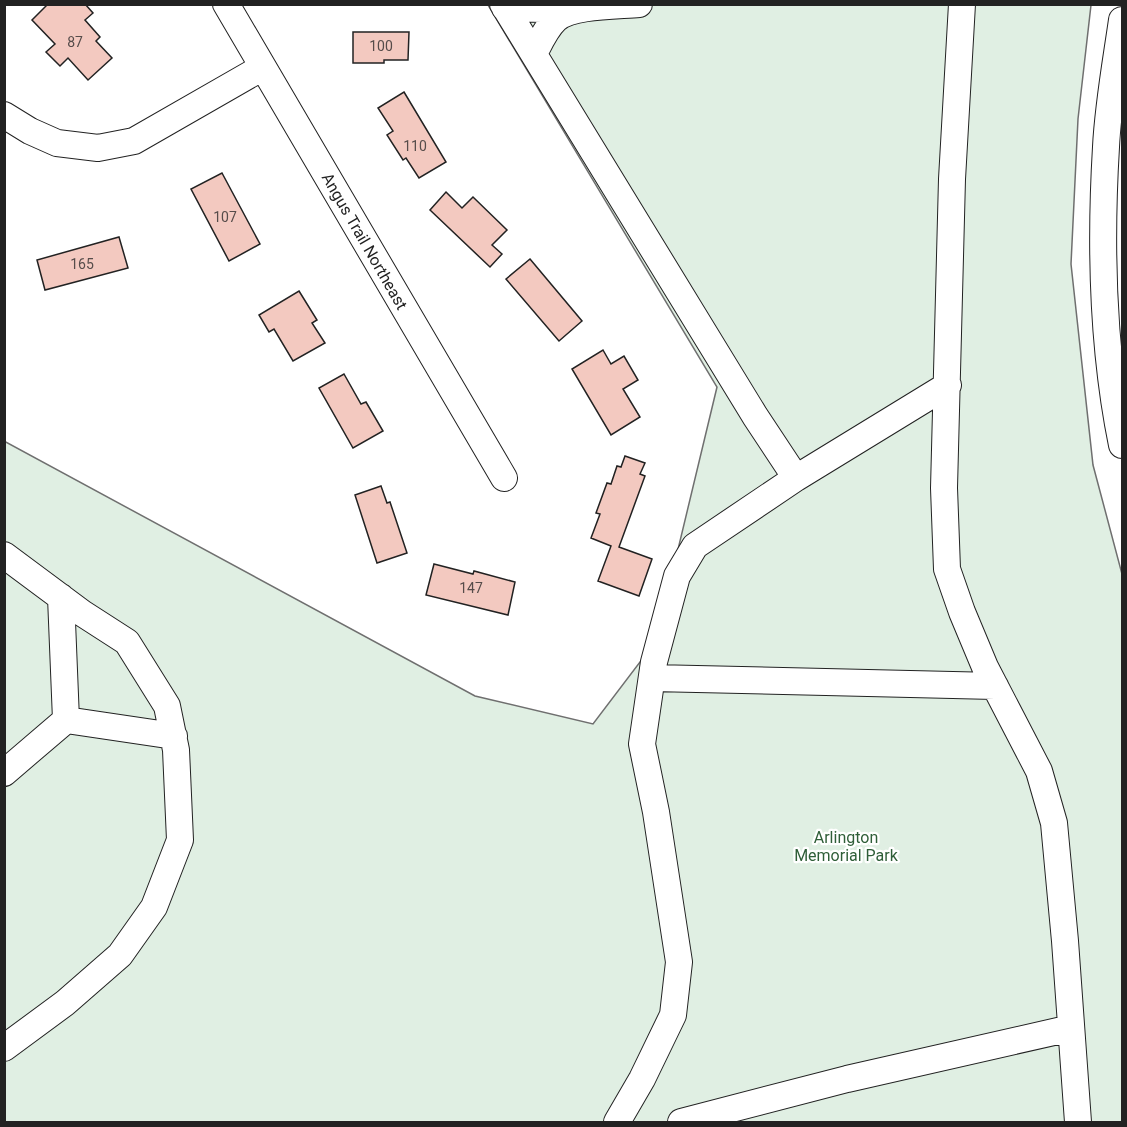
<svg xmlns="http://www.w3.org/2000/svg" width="1127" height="1127" viewBox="0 0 1127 1127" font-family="Roboto,sans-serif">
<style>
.green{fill:#e0efe3;stroke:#6f6f6f;stroke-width:1.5}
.building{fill:#f3c9c0;stroke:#222;stroke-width:1.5}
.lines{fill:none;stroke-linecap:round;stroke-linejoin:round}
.minor-casing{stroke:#222;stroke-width:28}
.minor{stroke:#fff;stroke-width:26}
.labels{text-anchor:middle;stroke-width:4.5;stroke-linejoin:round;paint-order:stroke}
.number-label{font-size:14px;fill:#564c4a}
.street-label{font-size:16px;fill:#222;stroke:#fff}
.park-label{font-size:16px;fill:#2f5e38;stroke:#fff}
</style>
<rect width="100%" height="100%" fill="#fff"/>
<!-- green -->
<path class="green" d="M488 5H1091L1078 119 1071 264 1093 465 1122 574V1122H5L4 441 475 696 593 724 656 641 717 387Z"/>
<!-- building -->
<path class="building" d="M48 4H85L93 13 85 20 100 37 96 41 112 58 88 80 68 58 60 66 46 52 55 44 32 20Z
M353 32H409L408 60H384V63H353Z
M404 92 446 162 419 178 406 158 403 160 387 135 393 131 378 108Z
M222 173 260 244 229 261 191 189Z
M446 192 462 208 473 197 507 230 492 245 502 254 490 267 430 210Z
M119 237 128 268 45 290 37 260Z
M530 259 582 321 559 341 506 279Z
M299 291 317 320 312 323 325 343 293 361 274 329 269 332 259 315Z
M603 350 611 364 624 356 638 380 623 389 640 417 611 435 572 369Z
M344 374 361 404 366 402 383 431 353 448 319 388Z
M625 456 645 463 640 474 645 476 619 547 652 559 639 596 598 581 611 546 591 538 600 514 596 513 607 483 611 484 617 466 621 467Z
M381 486 387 503 390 502 407 553 377 563 355 495Z
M434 564 473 574 474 571 515 582 508 615 426 595Z"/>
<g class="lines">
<defs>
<path id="minor" d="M226 4 504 478
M503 4 755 416 796 478
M962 4 952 179 944 488 947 569 962 612 985 667 1039 771 1054 823 1065 941 1078 1122
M505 8 575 10
M1122 20C1116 62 1108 105 1106 147 1100 247 1102 347 1122 445
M534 54C540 42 546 28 556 19 572 5 618 6 639 4
M4 115 30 131 57 143 98 148 134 141 263 67
M4 555 82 613 127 642 167 706 176 750 180 840 154 907 120 955 65 1003 4 1048
M652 678 995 686
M66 720 174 736
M4 773 66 720 61 597
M617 1122 642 1079 673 1015 679 962 656 812 642 744 654 662 677 576 695 546 796 478 948 385
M681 1122 847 1079 1071 1028"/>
</defs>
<!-- minor casing -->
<use href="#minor" class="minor-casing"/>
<!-- minor -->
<use href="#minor" class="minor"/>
</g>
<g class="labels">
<!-- number labels -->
<g class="number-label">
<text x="75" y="47">87</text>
<text x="381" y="51">100</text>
<text x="415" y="151">110</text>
<text x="225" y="222">107</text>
<text x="82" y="269">165</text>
<text x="471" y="593">147</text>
</g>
<!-- street labels -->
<g class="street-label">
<text transform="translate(365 241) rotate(60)" y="6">Angus Trail Northeast</text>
</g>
<!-- park labels -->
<g class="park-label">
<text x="846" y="843">Arlington<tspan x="846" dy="18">Memorial Park</tspan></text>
</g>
</g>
<!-- border -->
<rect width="1127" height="1127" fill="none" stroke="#222222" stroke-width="12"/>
</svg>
